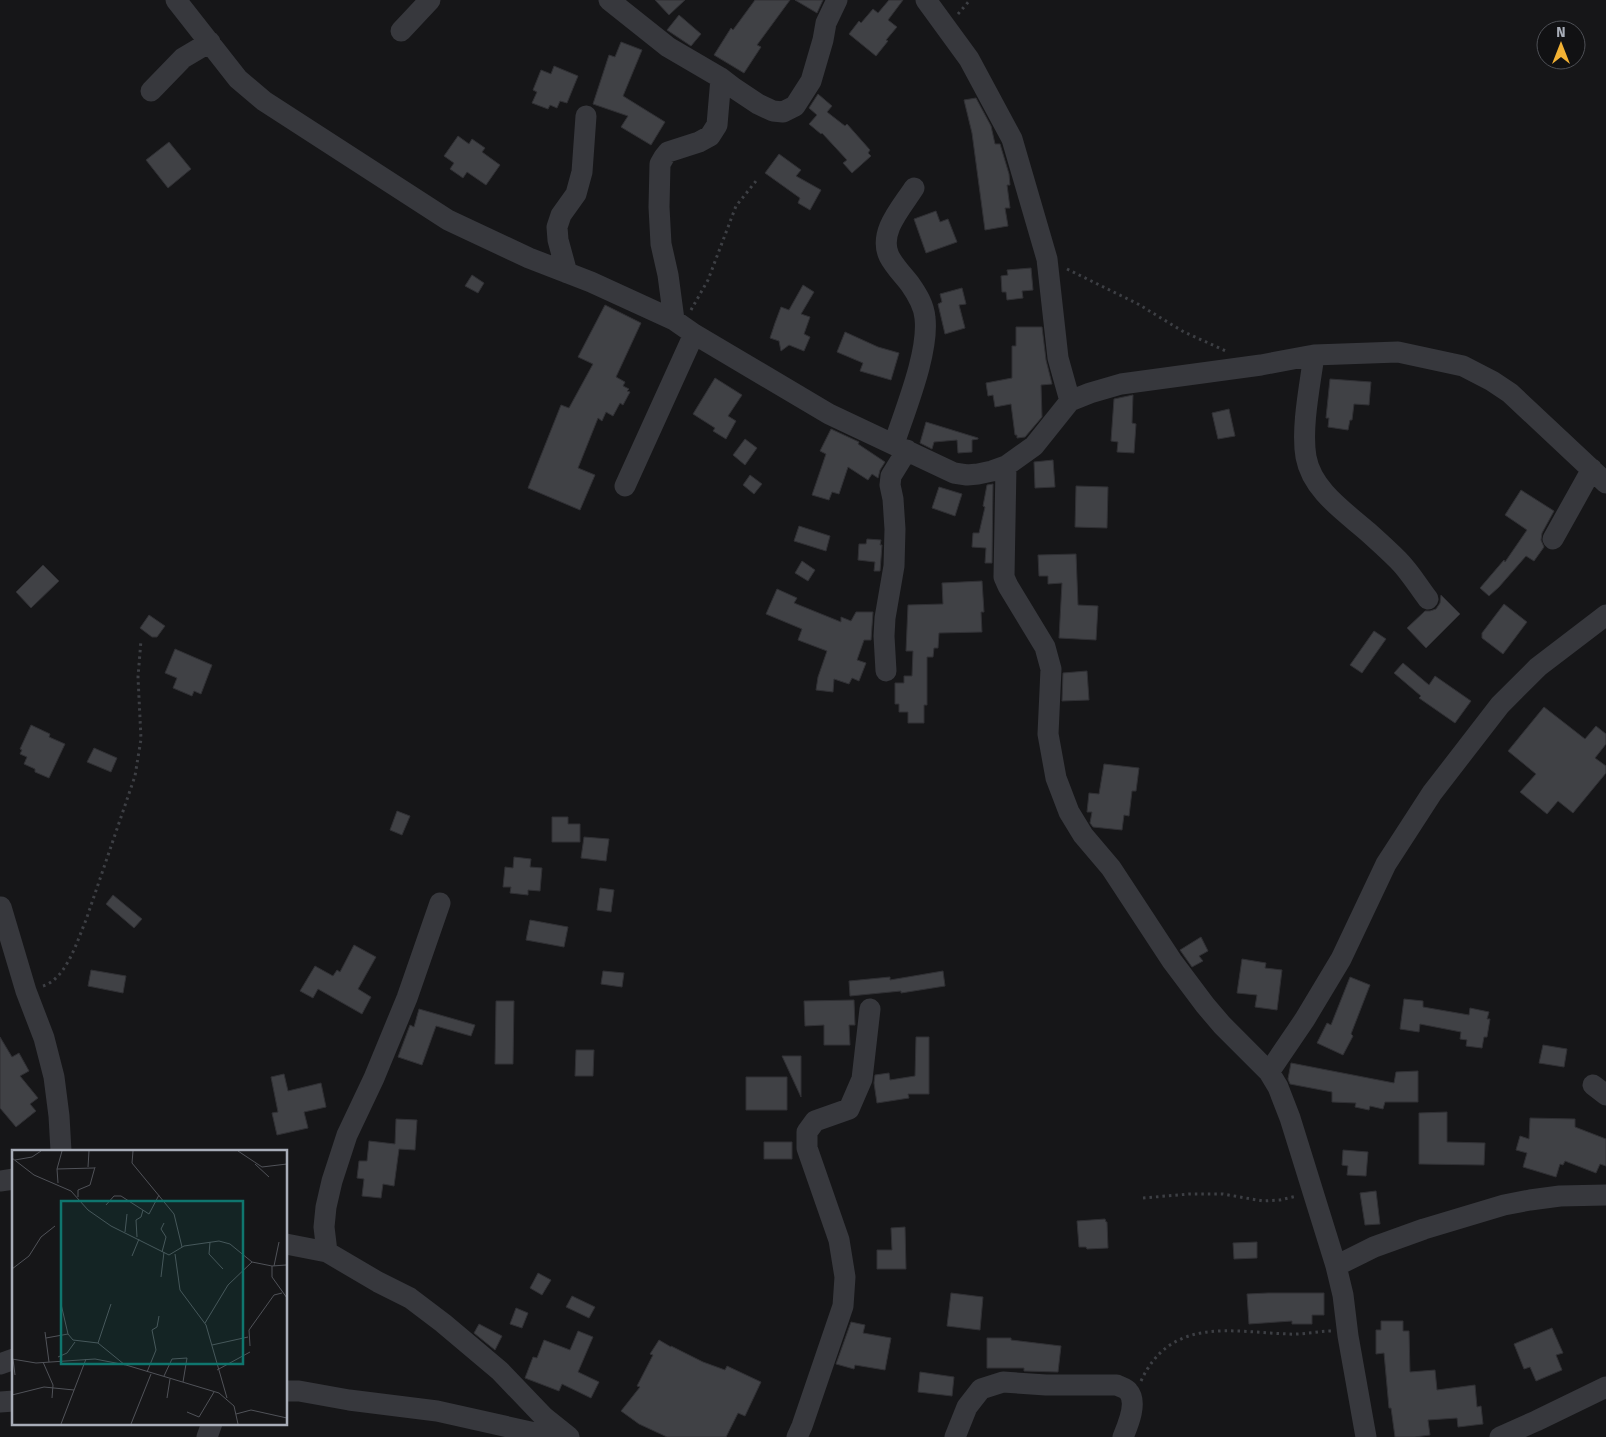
<svg xmlns="http://www.w3.org/2000/svg" width="1606" height="1437" viewBox="0 0 1606 1437" font-family="'Fira Sans',sans-serif">
<style>
.building{fill:#404145;stroke:#303034}
.lines{fill:none;stroke-linecap:round;stroke-linejoin:round}
.path{stroke:#3d3f44;stroke-width:3;stroke-dasharray:2.5 4;stroke-linecap:butt}
.minor{stroke:#37383d;stroke-width:21}
.inset-road{fill:none;stroke:#505258;stroke-width:1}
.view{fill:#0f766e;fill-opacity:0.15;stroke:#0f766e;stroke-width:2.5}
.inset-edge{fill:none;stroke:#a8adb8;stroke-width:2.5}
</style>
<rect width="100%" height="100%" fill="#161618"/>
<!-- building -->
<path class="building" d="M655 0H685L669 15Z
M755 0H790L757 45 761 47 744 73 714 55 731 28 733 30Z
M795 0H823L817 13Z
M889 0H903L888 20 897 27 886 40 888 41 876 56 849 34 859 21 861 23 873 9 878 13Z
M679 15 701 34 691 46 667 30Z
M621 42 642 50 623 96 665 122 651 145 621 127 628 116 593 104 609 55 615 57Z
M554 66 578 76 567 103 560 101 557 108 550 105 548 109 532 103 537 92 533 90 541 70 551 74Z
M818 94 832 106 827 112 845 126 847 124 870 150 868 153 871 156 852 173 843 163 847 160 822 133 821 134 809 124 817 115 809 108Z
M976 98 991 126 995 144H1000L1009 174 1010 185H1007L1010 208H1005L1008 226 985 230 972 133 964 100Z
M458 136 469 144 472 139 485 148 482 152 500 165 486 185 467 172 463 178 450 169 454 163 444 156Z
M169 142 191 169 168 188 146 160Z
M779 154 801 170 796 176 821 190 810 210 798 203 800 198 765 173Z
M936 211 940 222 948 219 957 242 926 253 914 219Z
M1031 268 1033 290 1022 291 1023 298 1007 300 1006 292H1002L1001 276 1008 275 1007 270Z
M472 275 484 283 478 293 465 286Z
M803 285 814 292 801 314 810 317 804 334 810 337 804 351 789 345 781 351 779 341 770 338 775 323 781 307 789 310Z
M962 288 966 304 959 305 965 328 945 334 938 304 942 302 940 294Z
M605 305 641 323 616 377 625 382 623 386 629 389 627 391 630 392 623 405 620 403 613 416 606 412 602 421 598 418 578 468 595 475 580 510 528 488 561 405 569 408 593 364 578 357Z
M1016 327H1042L1046 360 1052 384 1041 385 1042 417 1025 437 1017 438V435H1015L1011 404 995 407 993 395 988 396 986 383 1012 378V346H1016Z
M845 332 878 347 899 353 891 380 860 371 863 363 837 352Z
M715 378 742 395 728 416 736 421 726 439 713 431 715 428 693 414Z
M1330 379 1371 382 1369 405 1354 404 1352 420H1350L1348 430 1328 427 1329 418H1326Z
M1133 395 1132 423 1136 424 1134 453 1117 452 1118 442 1111 441 1114 399Z
M1229 409 1235 436 1218 439 1212 413Z
M926 422 978 438V439L972 440V452L958 453 957 440 934 442 932 449 920 443Z
M831 429 859 442 858 444 885 462 880 470 878 478 872 474 868 480 848 467 839 494 832 492 829 500 812 495 826 454 820 451Z
M745 439 757 448 745 465 733 455Z
M1053 460 1055 487 1035 488 1034 462Z
M750 475 762 484 754 494 743 485Z
M993 484 992 563H985L986 548 972 547 973 533H979L985 507 983 506 987 485Z
M1076 486 1108 487 1107 528 1075 527Z
M939 487 962 494 955 516 932 508Z
M1521 490 1554 511 1542 533 1541 540 1544 547 1534 561 1526 556 1499 587 1489 596 1480 588 1504 560 1505 562 1527 530 1505 515Z
M799 526 830 536 826 551 794 541Z
M867 539 881 540 880 545H882L880 571H874L875 562 858 560 859 544H866Z
M1076 554 1078 605 1098 606 1096 640 1059 638 1062 583 1048 584V576H1039L1038 555Z
M802 561 815 570 808 581 795 573Z
M43 565 59 581 31 608 16 592Z
M982 581 984 612H981L982 632 939 633 938 648H934L933 657H927V705H924V723H908V712H899V704H895V683H904V676H912L913 651H906L908 605 943 604 942 583Z
M777 589 797 598 794 603 841 622V617L851 621 856 612H873L871 640H864L857 660 866 663 859 681 852 678 849 684 834 679 833 692 816 690 818 677 827 651 798 640 802 629 766 614Z
M1441 595 1460 614 1426 648 1407 628 1425 611H1430L1436 609 1440 603Z
M1504 604 1527 622 1503 654 1482 638V633Z
M149 615 165 626 157 637H152L140 628Z
M1374 631 1386 639 1362 673 1350 665Z
M175 649 212 665 201 694 194 691 192 696 173 688 177 678 165 673Z
M1403 663 1429 685 1435 676 1471 701 1455 723 1419 698 1421 696 1394 673Z
M1087 671 1089 700 1062 701 1063 673Z
M1544 707 1585 739 1596 726 1606 734V744L1595 758 1606 766V773L1573 813 1558 801 1547 814 1520 792 1536 774 1508 751Z
M31 725 50 734 49 737 65 744 49 778 35 772V769L24 764 27 757 20 754 22 750 20 749Z
M94 748 117 758 111 772 87 762Z
M1104 764 1139 768 1136 791H1132L1129 816 1124 815 1122 830 1093 827 1090 823 1092 812H1087L1089 793 1099 794Z
M397 811 410 816 402 835 390 830Z
M552 817H568V824H580V842H552Z
M584 837 609 839 606 861 581 858Z
M514 857 531 859 530 867 542 868 540 891 528 890V895L510 893 511 887H503L505 867 513 868Z
M600 888 614 890 611 912 597 910Z
M113 895 142 919 134 928 106 904Z
M530 920 568 927 564 947 526 940Z
M1201 937 1208 951 1199 956 1203 961 1192 967 1180 950Z
M354 945 376 957 358 989 371 997 362 1014 318 989 313 998 300 991 315 966 333 976 337 970 340 972Z
M1242 959 1266 963 1265 968 1282 970 1277 1010 1255 1007 1257 995 1237 993Z
M91 970 126 976 123 993 88 986Z
M603 971 624 973 622 987 601 984Z
M943 971 945 986 901 993V991L850 996 849 981 890 977V980Z
M1350 977 1370 985 1351 1034 1353 1036 1343 1055 1317 1043 1327 1023 1331 1025Z
M1404 999 1423 1001V1007L1469 1015 1470 1008 1489 1012 1487 1019H1490L1487 1037H1484L1482 1048 1466 1046 1467 1040 1460 1039 1461 1032 1420 1024 1419 1032 1400 1029Z
M854 1000 855 1025H849L850 1045H824V1025L805 1026 804 1001Z
M496 1001H514L513 1064H495Z
M419 1009 475 1025 471 1036 436 1026 422 1065 398 1057 410 1025 414 1027Z
M0 1037 12 1057 19 1053 29 1071 20 1076 38 1098 30 1104 36 1111 16 1127 0 1108Z
M916 1037H929V1094H908L909 1098 877 1103 874 1083 875 1075 889 1073 890 1080 915 1076Z
M1543 1045 1567 1049 1564 1067 1539 1063Z
M576 1050H594L593 1076H575Z
M782 1056H801V1097Z
M1291 1063 1394 1083 1396 1072 1418 1071V1102H1385L1383 1109 1370 1106 1369 1110 1355 1107 1356 1103 1332 1102V1092L1290 1084 1288 1079Z
M284 1074 288 1091 321 1083 326 1107 304 1112 308 1128 277 1135 272 1113 278 1112 271 1077Z
M746 1077H787V1110H746Z
M1447 1112V1142L1485 1143 1484 1165 1419 1164V1113Z
M1530 1118 1575 1119V1127L1606 1139V1166L1600 1164 1596 1173 1565 1161 1563 1165 1560 1164 1556 1177 1523 1167 1527 1153 1516 1150 1520 1136 1529 1139Z
M396 1119 417 1120 415 1150 399 1149 394 1186 383 1184 381 1198 362 1196 364 1179 357 1178 359 1161H367L369 1141 395 1144Z
M764 1142H792V1159H764Z
M1343 1150 1368 1152 1366 1176 1347 1175 1348 1166 1342 1165Z
M1376 1191 1380 1224 1365 1225 1360 1193Z
M1105 1219 1106 1222H1107L1108 1248 1087 1249 1086 1247H1079L1077 1221Z
M905 1227 906 1269H877V1250H892L891 1228Z
M1257 1242V1258L1234 1259 1233 1243Z
M538 1273 551 1280 542 1295 530 1288Z
M951 1293 983 1297 980 1330 947 1326Z
M1268 1293H1324V1315H1312V1324H1292V1321L1249 1324 1247 1294Z
M572 1296 595 1307 589 1318 566 1307Z
M516 1308 528 1313 522 1328 510 1324Z
M1381 1321H1403V1331H1409L1410 1372 1435 1370 1437 1390 1475 1385 1477 1407 1481 1406 1483 1424 1458 1427 1457 1418 1428 1420 1430 1435 1415 1437H1395L1391 1408H1389L1384 1353 1376 1354V1330H1381Z
M851 1322 865 1325 863 1333 891 1338 885 1370 855 1365 854 1369 836 1364Z
M479 1324 502 1336 495 1350 474 1333Z
M1552 1328 1563 1353 1556 1355 1562 1370 1536 1381 1530 1367 1524 1369 1514 1344Z
M578 1331 593 1337 578 1372 599 1382 591 1398 562 1384 559 1391 525 1378 533 1357 537 1358 544 1340 570 1350Z
M987 1338H1011V1340L1061 1346 1058 1372 1024 1371V1368H987Z
M659 1340 671 1347V1346L703 1362 725 1370 727 1366 761 1382 745 1416 738 1413 726 1437H667L639 1424 621 1411 640 1387 637 1386 653 1355 650 1354Z
M920 1372 954 1377 952 1396 918 1392Z"/>
<g class="lines">
<!-- path -->
<path class="path" d="M958 14 970 0
M1067 269 1138 304 1184 332 1226 351
M691 310 708 280 736 206 756 181
M43 986C67 978 77 941 86 920L135 776 141 739 138 677 141 640
M1143 1198 1189 1194H1223L1263 1201 1280 1200 1297 1196
M1141 1381C1171 1316 1231 1332 1289 1334 1303 1335 1317 1331 1331 1331"/>
<!-- minor -->
<path class="minor" d="M176 0 238 79 264 101 448 220 529 258 591 282 674 320 694 334 829 414 954 473 967 475 978 474 992 471 1006 466 1034 446 1070 401 1090 393 1121 384 1261 365 1314 355 1398 352 1463 366 1492 381 1510 393 1606 483
M609 0 668 47 721 78 734 88 758 104 773 111 783 112 795 106 811 81 823 40 826 23 837 0
M926 0 969 59 1012 139 1047 259 1058 358 1070 401
M401 31 430 0
M151 91 183 58 210 42
M567 273 558 240 557 227 561 215 576 194 582 172 586 116
M674 320 668 275 661 244 659 207 660 164 664 157 668 152 699 142 710 136 717 125 721 78
M1314 355C1310 385 1301 428 1306 457 1312 490 1344 511 1368 532 1378 541 1388 550 1398 560 1410 572 1418 586 1428 599
M894 444C905 410 929 353 925 318 924 305 917 294 910 284 903 275 894 266 889 256 878 232 902 207 914 188
M1006 466 1004 577 1008 586 1045 647 1051 669 1048 734 1056 778 1069 812 1083 835 1111 868 1172 961 1205 1005 1222 1025 1269 1072 1278 1087 1290 1118 1336 1266 1343 1295 1348 1336 1366 1437
M625 486 694 334
M1553 539 1592 469
M886 671 884 636 885 618 894 566 895 529 893 499 890 485 891 476 907 450
M1 907 26 991 44 1038 54 1077 59 1116 61 1151
M1269 1072 1305 1019 1341 959 1386 864 1432 793 1500 705 1538 667 1606 615
M1593 1085 1606 1095
M0 1181 14 1179
M286 1244 327 1252 378 1282 410 1298 443 1323 500 1371 544 1417 569 1437
M327 1252 324 1227 326 1207 332 1181 347 1135 374 1078 407 998 440 903
M1336 1266 1374 1247 1424 1229 1504 1205 1530 1200 1560 1196 1606 1195
M0 1364 14 1359
M286 1391H299L349 1400 437 1411 553 1437
M0 1402 14 1401
M207 1437 212 1423
M797 1437 802 1426 843 1306 845 1277 839 1240 807 1148V1132L815 1121 849 1109 862 1079 870 1009
M955 1437 967 1407 981 1389 1003 1382 1046 1385H1117C1120 1387 1126 1388 1128 1391 1138 1402 1128 1425 1123 1437
M1500 1437 1536 1421 1606 1387"/>
</g>
<!-- overview -->
<g transform="translate(12 1150)">
<rect width="275" height="275" fill="#161618"/>
<path class="inset-road" d="M121 1 120 13 162 64 170 97M226 1 250 17 275 14M0 8 22 25 59 41 76 60 99 76 157 105 172 96 207 91 218 94 240 112 260 116 274 115M3 10 20 7 29 1M243 14 257 27M76 17 77 1M45 19 82 18M46 33 45 19 50 1M66 47V40L78 35 83 17M94 55 102 46H109L137 64 147 45M113 82 115 64M125 87 124 70 129 67 131 60M198 92 197 104 211 119M150 102 154 87 149 79 152 73M163 104 168 140 194 175 215 248M120 106 127 89M260 116V127L275 148M262 116 267 92M0 119 17 106 29 87 43 76M149 127 152 102M49 154 56 184 61 190 86 193 113 215M193 173 216 135 240 112M33 182 37 212M34 188 56 184M86 193 99 154M200 195 236 187M238 196 237 180 262 145 270 143M46 207 55 203 63 192M0 209 24 213 83 209 114 215 207 243 222 256 226 274M1 209 3 225M31 212 41 235 40 248M205 220 238 202M135 222 144 200 140 180 145 177 147 166M152 226 160 209 175 208 171 232M0 245 32 237 62 240M155 248 158 229M175 262 187 267 202 242M224 264 239 260 275 268M49 274 74 209M119 274 139 224"/>
<path class="view" d="M49 51H231V214H49Z"/>
<rect width="275" height="275" class="inset-edge"/>
</g>
<!-- north arrow -->
<g transform="translate(1561 45)"><circle r="24" fill="#111113" stroke="#4d4f55"/>
<path d="M0-4L9 19L0 12L-9 19Z" fill="#f2b134"/>
<text y="-8" font-size="14" font-weight="bold" text-anchor="middle" fill="#a8adb8">N</text>
</g>
</svg>
